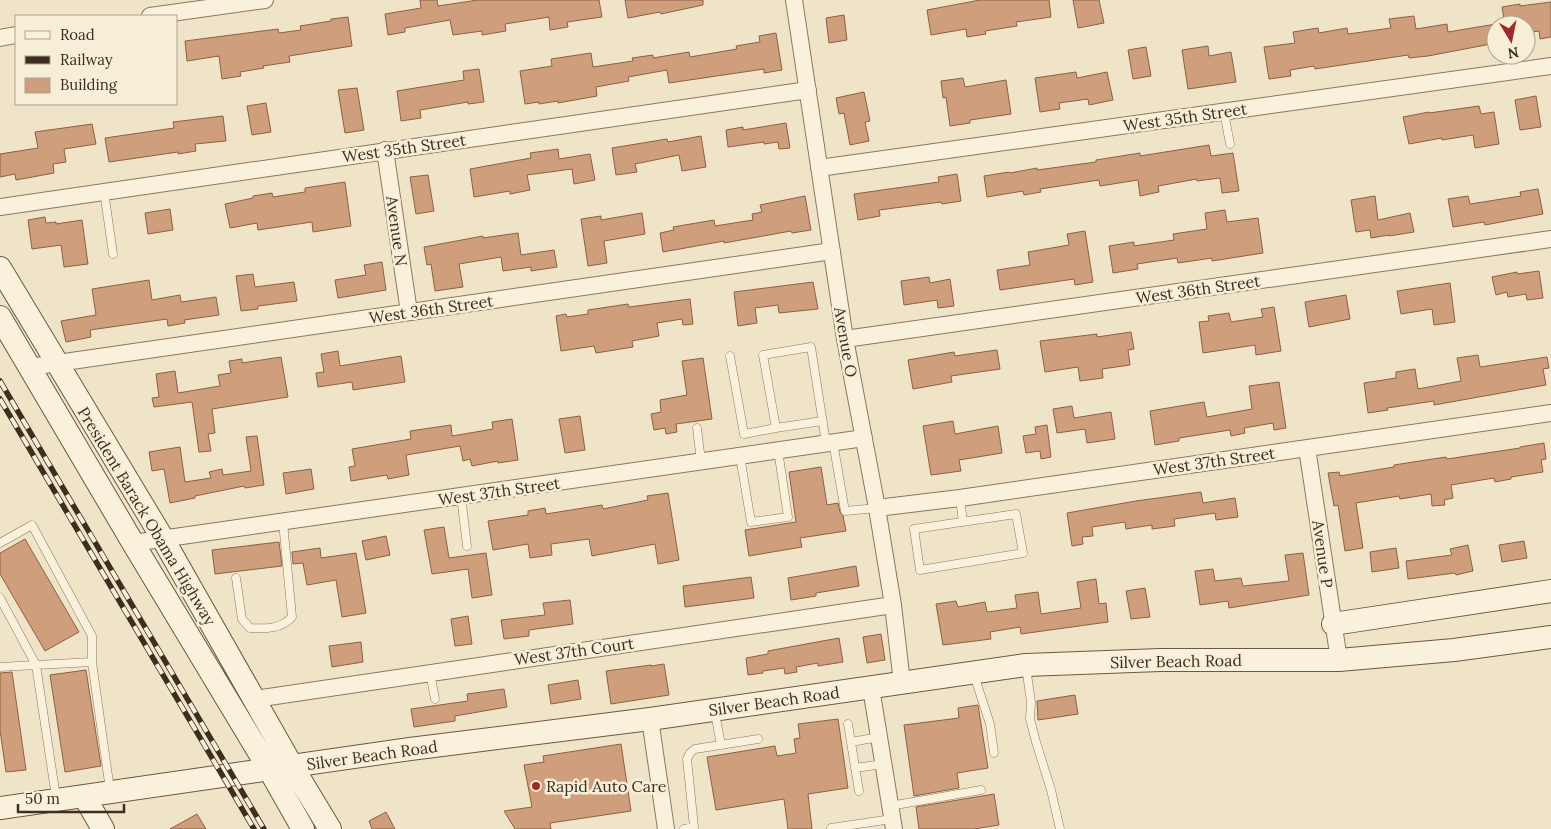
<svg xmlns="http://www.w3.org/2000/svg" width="1551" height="829" viewBox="0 0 1551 829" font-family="Lora,serif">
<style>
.building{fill:#cf9f7d;stroke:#8d5f41}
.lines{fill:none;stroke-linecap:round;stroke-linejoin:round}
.lane-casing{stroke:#8d765c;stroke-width:9}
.street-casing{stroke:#8d765c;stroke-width:18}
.secondary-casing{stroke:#6f573f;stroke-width:24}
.lane{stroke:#faf1dc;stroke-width:8}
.street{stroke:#faf1dc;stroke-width:16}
.secondary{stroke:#faf1dc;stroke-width:22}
.rail-casing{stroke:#3d2e20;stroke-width:5.5}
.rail{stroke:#f7eed8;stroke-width:4;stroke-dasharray:11;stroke-linecap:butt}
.poi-dot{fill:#9e2a2b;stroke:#f7eed8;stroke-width:2}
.labels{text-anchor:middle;stroke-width:5;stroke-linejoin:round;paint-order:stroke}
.street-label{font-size:16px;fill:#3d2e20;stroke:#f7eed8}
.poi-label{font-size:16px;fill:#3d2e20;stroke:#f7eed8;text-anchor:start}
</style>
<rect width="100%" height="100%" fill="#f0e4c8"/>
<!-- building -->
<path class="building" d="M420 0H437L438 6 478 0H599L602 17 567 22 568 27 550 30 549 17 505 24 506 31 482 35V31L453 35 450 20 405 28V32L388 35 385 14 421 8Z
M625 0H703V5L661 14 660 12 628 18Z
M980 0H1049L1051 17 1016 22 1017 26 985 31 986 34 967 37 966 29 931 35 927 10Z
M1073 0H1099L1104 23 1078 28Z
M1551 2V37L1540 39 1539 31 1526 33V25H1505L1502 7 1520 4V6Z
M844 15 847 40 829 43 826 18Z
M1414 16 1416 29 1447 24 1448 32 1496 24V43L1428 56 1409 58 1408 55 1315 69 1314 66 1290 70 1291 76 1269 79 1264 47 1295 43 1293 32 1318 28 1319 33 1347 28 1348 34 1391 28 1389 19Z
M348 17 352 46 289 56 290 62 263 66 264 68 240 72 241 76 222 79 219 56 187 61 185 41 278 29 279 33 301 30 300 26 331 21V19Z
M776 33 782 70 764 73V69L669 83 667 70 628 77 629 81 596 87 597 96 558 103V101L539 104V102L525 104 520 71 552 66 551 59 591 53 593 67 633 61 632 58 653 55V58L689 52 690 57 737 49 736 46 760 42 759 36Z
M1208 46 1209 56 1231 52 1236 82 1188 89 1182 50Z
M1146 47 1151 76 1133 79 1128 50Z
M479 69 484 102 468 104V102L420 110 421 118 401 121 397 91 464 80 463 71Z
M1076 72 1077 78 1107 72 1113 100 1089 105 1088 99 1059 103 1060 109 1040 112 1035 78Z
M963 78 965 87 1006 80 1011 114 970 120V123L950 126 946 97 943 98 941 81Z
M357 88 364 130 345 133 338 90Z
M864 92 870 121 865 122 869 141 850 145 844 113 839 114 836 98Z
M1536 96 1541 127 1520 130 1515 100Z
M266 103 271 132 252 135 247 106Z
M1479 106 1481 114 1494 112 1499 144 1475 148 1473 135 1442 140V138L1409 144 1403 117 1429 112V113Z
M223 116 226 141 195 144 196 151 178 154V152L109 162 105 138 174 128 173 122Z
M786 123 790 148 779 149 778 142 764 144V142L728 147 726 130 743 127V130Z
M92 124 96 144 64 149 66 162 53 164 54 173 16 180 15 174 0 177V154L38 148 35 132Z
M701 136 706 167 682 171 679 155 635 164 637 172 616 175 612 148 667 139 668 142Z
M1209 145 1211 156 1233 153 1239 191 1222 193 1220 178 1197 181V179L1158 186 1159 192 1140 196 1138 180 1100 186 1099 180 1040 189 1041 192 1024 195 1023 191 987 197 984 176 1009 172 1010 173 1037 168V170L1096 162V160L1140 153V156Z
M558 149 559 159 590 154 595 180 574 184 572 169 527 175 530 190 510 194V191L474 197 470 169 531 158 530 153Z
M957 174 961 201 942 204 941 202 879 210 880 216 858 220 854 194 939 182 938 177Z
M428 175 434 211 416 214 410 177Z
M345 182 351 226 313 232 312 222 258 230 257 223 230 228 225 204 253 198V196L272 193 273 197 305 192V188Z
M1538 189 1543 214 1485 225 1484 222 1453 227 1448 199 1468 196 1470 204 1521 196 1520 192Z
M805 196 811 230 792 233 791 231 724 243V241L663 252 660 233 674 230 673 227 714 220 715 226 753 220 752 214 762 212 760 205Z
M1375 196 1378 220 1410 213 1414 232 1389 236V235L1371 238 1370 230 1356 232 1351 200Z
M170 209 173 230 148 234 145 213Z
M1225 210 1227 222 1258 218 1263 253 1212 261V258L1178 263 1177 258 1137 264 1138 269 1113 273 1109 246 1134 242V246L1174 240 1173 234 1207 229 1205 213Z
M642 213 645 234 604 241 607 263 588 266 581 219 601 216V220Z
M45 217 46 223 56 222V224L82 220 88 264 64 267 61 245 32 249 28 220Z
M1085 231 1093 282 1075 285 1074 279 1000 290 997 270 1030 265 1028 252 1069 245 1067 234Z
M518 233 521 255 554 250 557 267 531 271V267L503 271 501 257 459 264 463 287 435 291 431 264 427 265 424 247 483 236V238Z
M382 262 386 290 338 298 335 280 366 275 364 265Z
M1539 271 1543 298 1527 300 1526 294 1508 297 1507 292 1496 295 1492 277 1517 272V274Z
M253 274 255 287 294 282 297 301 258 306V309L241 311 236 276Z
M929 277 930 283 950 279 954 306 938 308 937 300 904 305 901 281Z
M149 280 152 300 180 295 181 302 216 297 219 315 184 320 185 323 168 326 167 319 90 330 91 337 66 342 61 321 96 315 92 289Z
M813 282 818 309 779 313 778 305 755 308 757 323 738 326 734 292Z
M1450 283 1455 322 1434 325 1432 309 1401 314 1397 291Z
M1346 295 1350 319 1309 327 1305 302Z
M690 299 693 324 683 325 682 319 657 323 659 336 632 341 633 347 596 353 594 346 561 351 556 316 566 314 567 317 588 314V310L628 304 629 307Z
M1274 307 1281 351 1256 355 1255 345 1203 353 1199 322 1209 321 1208 316 1229 313 1231 322 1263 317 1261 309Z
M1131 332 1134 349 1128 350 1130 365 1102 369 1103 378 1080 381 1078 367 1045 372 1040 341 1097 334V337Z
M997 350 1000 369 951 376 952 382 913 389 908 360 954 352 955 356Z
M338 351 340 366 401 356 405 382 353 390 352 382 318 387 316 373 324 372 321 354Z
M1478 355 1480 367 1547 357 1549 368 1543 369 1546 385 1434 405V401L1387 408 1388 410 1368 413 1364 383 1396 378V372L1415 369 1418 389 1461 381 1457 358Z
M281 357 288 397 212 409 215 433 208 434 211 451 199 452 192 402 154 407 152 398 159 397 156 374 175 371 178 393 220 386 218 375 231 373 229 361 242 359V363Z
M703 358 712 419 676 424 677 432 666 434 665 428 654 430 651 414 661 412 660 400 687 395 682 361Z
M1279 382 1286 428 1274 430 1273 423 1244 428 1245 433 1231 436 1230 430 1179 438V441L1155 445 1150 411 1204 402 1207 417 1252 409 1249 386Z
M1072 406 1074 418 1111 412 1115 439 1087 443 1085 429 1057 433 1053 409Z
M580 416 585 450 565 453 559 419Z
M512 419 518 460 498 463V461L472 466 470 459 463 461 460 446 406 455 409 475 388 479 387 475 351 481 349 467 355 466 352 449 411 439 410 431 451 425 452 436 493 429 492 422Z
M953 421 955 434 998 426 1002 453 959 460 961 471 931 475 923 426Z
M1047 425 1051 457 1041 459 1040 451 1026 453 1023 436 1036 434 1035 427Z
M257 436 264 485 245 488 244 486 195 496V498L170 503 164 469 152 471 149 452 180 447 185 482 211 478 209 472 222 469 223 475 251 471 246 437Z
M1544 443 1546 459 1541 460 1543 472 1511 477V479L1495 482 1494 478 1451 485 1453 498 1444 500 1445 505 1432 506 1431 494 1400 499 1399 496 1356 503 1363 548 1345 551 1338 505 1334 506 1328 473 1339 472 1340 476 1394 467V465L1426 460 1446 457 1447 459 1520 448V447Z
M821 467 827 505 838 503 840 512 843 516 846 531 800 538 802 547 749 556 745 530 796 522 789 472Z
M311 469 314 489 286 494 283 473Z
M1201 492 1203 503 1235 498 1238 517 1216 520 1215 513 1174 519 1175 526 1152 529V525L1126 529 1125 522 1092 527 1093 536 1082 537 1083 544 1072 546 1067 513 1136 501Z
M668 493 679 560 658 564 655 544 592 556 589 539 551 544 552 555 530 558 528 544 493 550 488 521 528 515V511L545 508 546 514 602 505 603 509 648 500 647 496Z
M444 527 449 558 486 553 492 595 472 598 468 569 432 574 424 530Z
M386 536 390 555 366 560 362 541Z
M25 539 79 632 45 651 0 574V553Z
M1524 541 1527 558 1502 562 1499 545Z
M279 542 282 566 215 574 212 550Z
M1468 545 1473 571 1456 575 1455 573 1408 579 1406 561 1452 555 1450 549Z
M320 548 321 558 356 553 366 613 342 617 336 580 307 585 303 563 293 564 292 552Z
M1396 548 1399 568 1372 572 1370 552Z
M1303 553 1309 595 1229 608 1228 601 1200 605 1195 571 1213 569 1215 581 1241 578 1243 586 1289 581 1285 555Z
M856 566 859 586 816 593V596L791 600 788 578Z
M751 577 754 598 685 607 683 586Z
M1096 579 1099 604 1106 603 1108 622 1021 634 1020 627 990 632 991 639 943 645 936 604 956 601 958 607 985 602 987 612 1017 608 1015 595 1038 592 1041 614 1081 608 1077 582Z
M1145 588 1150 617 1131 619 1126 591Z
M570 600 573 624 529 630V636L504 639 501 620 545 615 543 603Z
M468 616 472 644 455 646 451 619Z
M881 634 885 660 867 663 863 637Z
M839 638 843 662 818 666V663L796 667 797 672 785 674 784 668 763 671V673L748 675 746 658 768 654V651Z
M361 642 363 662 332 667 329 646Z
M664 664 669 695 611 704 606 671 651 665V666Z
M86 670 101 766 65 772 50 675Z
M12 672 26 770 6 772 0 730V673Z
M578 680 581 699 551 704 548 685Z
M504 689 507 707 455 716V721L414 727 411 709 468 701 467 694Z
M1075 695 1078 714 1038 720 1037 701Z
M978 705 988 768 957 773 959 788 914 796 904 725 959 718 958 708Z
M838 719 848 788 808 794 812 829H788L784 799 716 810 707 757 775 746 777 756 796 753 794 739 800 738 798 724Z
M621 744 631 811 550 823 551 829H515L504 811 532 807 524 765 544 762 543 756Z
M994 794 999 825 974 829H919L916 807Z
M386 812 395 829H372L369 821Z
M197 814 206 829H170Z"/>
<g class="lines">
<defs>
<path id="lane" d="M1224 112 1230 144
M104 191 113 254
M730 356 744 434 776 428 763 355 811 347 826 443
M697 428 701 461
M776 428 822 421
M833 442 845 511 877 508
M740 456 751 522 788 517 778 450
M461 496 467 546
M960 498 963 522
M1016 514 1023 553 920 570 914 529Z
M0 543 32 525 92 636V662
M236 578 242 619 250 628C266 629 281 629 292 617L283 522
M0 598 36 665 0 667
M1026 667 1031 702 1030 719 1036 742 1051 790 1060 829
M430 673 435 699
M974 675 990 724 994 753
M715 713 721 745
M848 724 859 791
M851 742 879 737
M855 768 883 764
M56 797 36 665 92 662 110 790
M890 806 981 790
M831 828 892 819
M684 829 694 827 687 759 690 753 695 749 758 739"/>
<path id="street" d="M794 0 845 339 877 508 893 605 902 683
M150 16 265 0
M0 38 16 35
M385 150 409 312
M819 168 1551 66
M0 207 808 90
M845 339 1551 239
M30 367 832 251
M1307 448 1339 660
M877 508 960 498 1551 413
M133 543 864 438
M871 688 894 829
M255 699 893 605
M650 719 666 829"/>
<path id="secondary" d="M0 268 163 539 292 766 330 829
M0 317 133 543 269 769 303 829
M1333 624 1551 591
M84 796 103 829
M0 808 410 749 650 719 1026 665 1160 660H1339L1454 650 1551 637"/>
</defs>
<!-- lane casing -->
<use href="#lane" class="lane-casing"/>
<!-- street casing -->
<use href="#street" class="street-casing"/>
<!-- secondary casing -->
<use href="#secondary" class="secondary-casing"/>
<!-- lane -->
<use href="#lane" class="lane"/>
<!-- street -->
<use href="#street" class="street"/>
<!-- secondary -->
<use href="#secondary" class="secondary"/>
<defs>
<path id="rail" d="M0 381 264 829
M0 399 254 829"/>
</defs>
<!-- rail casing -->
<use href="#rail" class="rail-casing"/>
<!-- rail -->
<use href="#rail" class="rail"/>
</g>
<!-- markers -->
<circle class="poi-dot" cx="536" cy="786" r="5"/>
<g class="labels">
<!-- street labels -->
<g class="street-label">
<text transform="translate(1185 117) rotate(-8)" y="6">West 35th Street</text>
<text transform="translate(404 148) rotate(-8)" y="6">West 35th Street</text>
<text transform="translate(397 231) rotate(82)" y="6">Avenue N</text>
<text transform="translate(1198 289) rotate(-8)" y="6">West 36th Street</text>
<text transform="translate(431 309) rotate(-8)" y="6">West 36th Street</text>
<text transform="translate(846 342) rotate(80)" y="6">Avenue O</text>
<text transform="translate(1214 461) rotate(-8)" y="6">West 37th Street</text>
<text transform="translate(499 491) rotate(-8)" y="6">West 37th Street</text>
<text transform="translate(147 516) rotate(59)" y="6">President Barack Obama Highway</text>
<text transform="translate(1323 554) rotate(82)" y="6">Avenue P</text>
<text transform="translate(574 651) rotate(-8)" y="6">West 37th Court</text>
<text transform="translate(1176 661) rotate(-1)" y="6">Silver Beach Road</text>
<text transform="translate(774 701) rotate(-8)" y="6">Silver Beach Road</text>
<text transform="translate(372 755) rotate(-8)" y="6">Silver Beach Road</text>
</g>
<!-- poi labels -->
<g class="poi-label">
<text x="546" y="792">Rapid Auto Care</text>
</g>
</g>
<!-- legend -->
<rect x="15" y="15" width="162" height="90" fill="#f7eed8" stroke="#ada18e"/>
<rect x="25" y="31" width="25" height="8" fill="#faf1dc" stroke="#ada18e"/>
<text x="60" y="40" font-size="15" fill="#3d2e20">Road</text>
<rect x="25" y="56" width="25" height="8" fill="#3d2e20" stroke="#ada18e"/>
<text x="60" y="65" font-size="15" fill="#3d2e20">Railway</text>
<rect x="25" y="78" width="25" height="15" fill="#cf9f7d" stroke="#ada18e"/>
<text x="60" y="90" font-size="15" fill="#3d2e20">Building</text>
<!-- north arrow -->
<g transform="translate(1511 40) rotate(170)"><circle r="24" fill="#f7eed8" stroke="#ada18e"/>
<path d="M0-4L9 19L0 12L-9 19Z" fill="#9e2a2b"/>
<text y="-8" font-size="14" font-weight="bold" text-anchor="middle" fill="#3d2e20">N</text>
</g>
<!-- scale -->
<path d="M18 804v8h106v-8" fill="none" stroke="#3d2e20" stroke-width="2.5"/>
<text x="25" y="804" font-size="15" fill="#3d2e20" stroke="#f7eed8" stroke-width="4" paint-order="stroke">50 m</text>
</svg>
